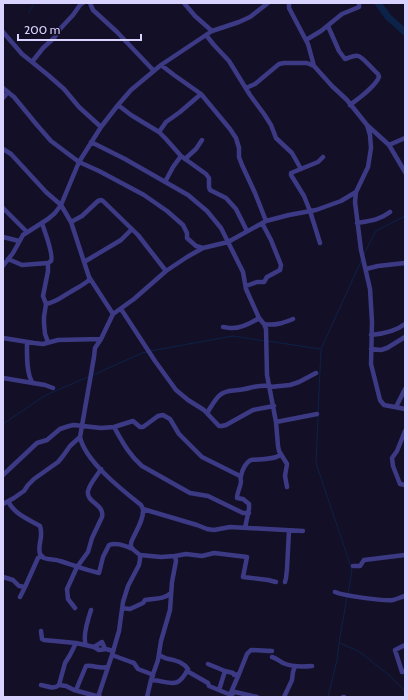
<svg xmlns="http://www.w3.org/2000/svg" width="408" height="700" viewBox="0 0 408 700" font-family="Cabin,sans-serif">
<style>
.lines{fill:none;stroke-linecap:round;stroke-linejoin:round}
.stream{stroke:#0c2248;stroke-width:1}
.river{stroke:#0c2248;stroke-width:7}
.street{stroke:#3d3a85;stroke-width:4.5}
</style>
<rect width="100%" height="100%" fill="#130f26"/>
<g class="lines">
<!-- stream -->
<path class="stream" d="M29 13 34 3
M364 254 376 231 405 216
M268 341 320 349
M150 351 233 336 265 341
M93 375 142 353 147 352
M318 413 321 349 362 259
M318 416 316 463 352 570 348 594
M3 424 46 395 88 377
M340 643 360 652 390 676 405 691
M328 697 337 660 339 643 347 597"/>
<!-- river -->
<path class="river" d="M378 3 388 17 405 32"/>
<!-- street -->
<path class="street" d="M90 3 93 10 117 32 154 71
M184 3 195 16 212 31
M289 3V8L308 44 314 66 332 86 347 100 367 125 370 135 371 148 368 167 356 192 355 202 361 250 370 289 372 322 371 364 380 400 384 405 405 409
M328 26 339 51 345 59C349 58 354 55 358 56 362 56 374 71 378 74L379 77C375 87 359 98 350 105
M3 32 22 54 32 62 48 75 64 89 79 107 101 127
M206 35 214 45 229 61 250 95 264 114 271 125 276 138 292 153 301 169
M306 40 321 31 342 14 359 7V3
M32 62 43 48 54 38 60 29 73 15 80 5 83 3
M161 65 174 75 201 94 230 129 236 138 239 148V157L242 165 255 193 266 221
M3 88 14 97 37 125 51 141 79 162 99 171 144 195 167 211 183 225 187 233V238L196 246 203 248
M246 88 255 84 279 64 284 63H307L314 66
M3 98 8 92
M118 105 131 115 159 132 166 139 181 156 206 174 209 178V187L210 190 226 198 236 209 247 231
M367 125 389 145 405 172
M159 132 166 122 180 112 201 94
M91 142 125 159 188 195 207 211 221 228 243 272 246 289 259 318 264 324 266 329 267 375 276 422 278 446 279 451 287 464 285 476 287 487
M389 145 405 138
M3 149 11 154 46 192 61 205 71 222 89 277 113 314
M185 159 196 149 202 140
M165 182 173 167 181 156
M3 208 27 232
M71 222 82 216 98 201 101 200 103 201 138 235 166 271
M357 223C370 221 380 220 390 212
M3 237 19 241
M320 243 310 211 304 196 291 175V173L318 162 323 157
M8 259 22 265 48 263C49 262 50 262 51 261 54 254 44 230 42 223
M84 262 121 240 132 229
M3 266 13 253 23 235 48 219 55 213 61 205 79 162 101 127 118 105 131 90 161 65 212 31 239 22 250 17 268 3
M366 269 378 266 405 263
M246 286 257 282H264L267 277 280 270 281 265 271 240 262 223
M46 304C57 302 63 296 72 291 79 287 85 284 90 279
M121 309 155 361 176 390 188 400 204 410 219 426H222L226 425 253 410 274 406
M264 324C275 326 283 323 293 319
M223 327C226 327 228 328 230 328 240 329 251 323 259 318
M371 335C382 334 396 331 405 324
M3 338 34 343 43 344 58 340 101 339
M27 342C27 353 26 375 33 383
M48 342 45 334 44 323V317L46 304 43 296 48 271V263
M371 349 381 350 387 348 405 337
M3 378 45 385 53 388
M270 387 290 385 299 382 316 373
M396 407 405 389
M207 413C211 407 215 399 220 395 226 390 231 391 238 390 250 389 257 384 270 386
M276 422 317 414
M114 427C122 441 129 455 142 466L190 493 208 496 243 513H249
M405 431 397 451 392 458 393 466 400 484 405 485
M3 475 37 443 47 440 60 429 69 426 74 425 101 428 114 427 133 421 140 427H143L158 416 163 415 170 419 179 434 202 457 240 476
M8 501C14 514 28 519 40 526 44 538 37 544 40 554 42 556 42 557 44 558 49 560 55 559 60 561 73 565 85 570 99 573L103 557 109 545C117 542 125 546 133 549
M3 504 14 498 21 493 24 491 28 485 34 479 58 462 63 456 70 446 80 437
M245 528 249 509V504L243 499 237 498C237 493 240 488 241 482 241 480 240 478 241 476 242 470 246 462 251 460 259 459 276 460 281 454
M303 531 230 527 214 530 207 529 197 525 143 509 141 505C122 490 85 461 80 437L94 357 95 348 101 339 113 314 134 299 166 271 187 257 203 248 228 242 266 221 289 215 316 210 341 201 356 192
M140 555 161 557 175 556 186 554 202 556 214 553 247 557 243 577 268 580 276 582
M353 566H360L364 560 405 555
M3 577 13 580 19 586 25 587
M285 582 286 578 287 569 289 531
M335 592C344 596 383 601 393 600 397 599 401 597 405 596
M20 597 25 587 38 558 42 556
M75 608 68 599 67 589 77 567 88 552 92 538 102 517C105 504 86 503 88 491 90 483 97 476 101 469
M122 608 130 609 143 603 145 600C154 598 163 600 171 593
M41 631 42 639 44 640 76 643 94 647 99 650 106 649 113 651
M86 645C82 637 88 619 91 610
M405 645 395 650 402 672 405 671
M94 647 102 642 105 649
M112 655 131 662 134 663 138 669 151 674 153 676
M272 657C276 658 279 661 283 663 292 667 302 667 312 666
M208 664 225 671
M187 671 208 683 209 686 231 695 235 692 257 697
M151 680 158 660 161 641 170 610 172 582 176 561 175 556
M41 685C48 686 53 690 59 685L66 686 74 690 100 697
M59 685 65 663 70 655 76 643
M76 690 86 666C95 665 98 669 108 667
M219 690 225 671 233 673 234 675 239 674 247 654 251 650C258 650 265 651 272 651
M230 695 232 690 239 674
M98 697 112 655 119 631 123 602 128 586 139 565 140 559V555C137 552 132 550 131 546 130 542 133 539 134 536 138 528 144 518 143 509
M147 697 151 680C170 681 177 691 188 669 183 662 177 661 169 659 166 659 163 657 159 655
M284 697 292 680 293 672 295 666
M343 697H344"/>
</g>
<!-- border -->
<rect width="408" height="700" fill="none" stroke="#d9d4ff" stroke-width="8"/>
<!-- scale -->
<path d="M18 34v6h123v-6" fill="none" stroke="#d9d4ff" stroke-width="2"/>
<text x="24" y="34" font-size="12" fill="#d9d4ff" stroke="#130f26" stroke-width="3" paint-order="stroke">200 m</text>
</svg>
